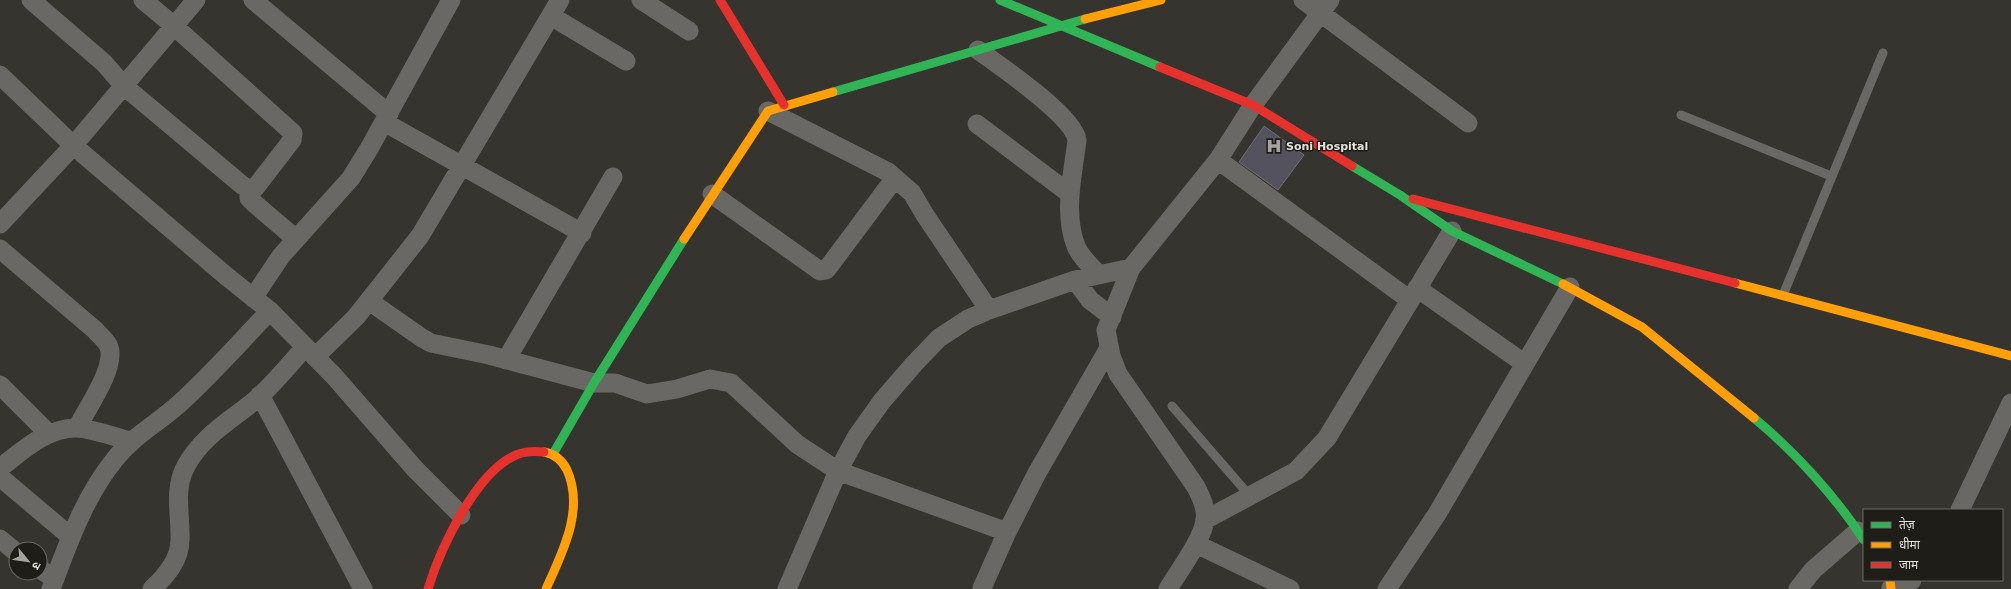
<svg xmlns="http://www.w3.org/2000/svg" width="2011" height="589" viewBox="0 0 2011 589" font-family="'DejaVu Sans','Noto Sans Devanagari',sans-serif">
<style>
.building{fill:#53525e;stroke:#706f6f}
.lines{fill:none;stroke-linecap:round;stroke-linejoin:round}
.lane{stroke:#696864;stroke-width:9}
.street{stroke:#696864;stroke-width:19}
.fast{stroke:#30b455;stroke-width:9}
.slow{stroke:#ff9f0a;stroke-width:9}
.jam{stroke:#e5322d;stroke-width:9}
.labels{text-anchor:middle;stroke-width:3;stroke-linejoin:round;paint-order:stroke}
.poi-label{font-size:11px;font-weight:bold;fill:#e4e1da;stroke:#1f1d18;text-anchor:start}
</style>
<rect width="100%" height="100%" fill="#36342e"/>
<!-- building -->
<path class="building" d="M1264 126 1304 155 1278 190 1239 162Z"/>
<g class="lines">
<!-- lane -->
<path class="lane" d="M1681 115 1831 176
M1783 295 1883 53
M1172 406 1249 495"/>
<!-- street -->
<path class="street" d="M31 0 104 63 124 86 242 185 249 189 255 188 292 140 293 133 174 26 143 0
M253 0 389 114
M641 0 689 31
M1303 0 1468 123
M551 16 626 61
M978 50C1001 67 1073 115 1077 140 1073 174 1063 213 1076 246 1080 257 1092 267 1099 275
M0 75 75 147 225 275 270 311 334 376 415 469 461 515
M768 111 888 172 912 193 925 215 989 310
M384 122 582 233
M977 124 1070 194
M1218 160 1410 300
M249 189V198L255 204 296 239
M712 194 820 271 826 270 830 265 895 178
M0 224 73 146 196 0
M0 249 95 330C99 335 107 341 109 347 116 368 87 408 77 428
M1075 280 1090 300 1112 317
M1417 288 1525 364
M253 298 281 256 351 178 370 147 451 0
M369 301 422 338 431 343 489 355 594 383H615L647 394 677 389 710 379 731 383 797 444 838 471 1007 532
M315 357 356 317 420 236 560 0
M506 360 613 177
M0 385 49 434
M260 395 363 589
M0 468C22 451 46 428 76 428 89 428 116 437 130 441
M0 477 71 537
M1960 510 2011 403
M1205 520 1296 471 1327 438 1452 231
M0 539 16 552
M1196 544 1290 589
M40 569 55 579
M982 588 1007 532 1037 473 1109 348
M1891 588 1907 584 1912 580
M51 589C68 544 84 497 115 459 133 436 158 423 179 404 211 375 240 342 270 311
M152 589C166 576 180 560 180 540 181 515 173 489 186 466 203 434 234 419 260 396 276 381 291 363 305 347
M787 589 838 471 857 436 882 401 914 364 939 338 968 319 989 310 1075 280 1131 268
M1168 589C1178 572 1203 539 1205 520 1207 509 1201 497 1196 487L1118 374 1111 356 1106 330 1131 268 1218 160 1253 105 1330 0
M1387 589 1437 514 1570 287
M1798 589 1813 570 1858 531"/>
<!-- fast -->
<path class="fast" d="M1000 0 1160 67
M833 92 1085 19
M1352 166 1400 195 1452 231 1563 284
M1754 418C1794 451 1835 496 1864 540
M553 454 594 383 684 239"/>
<!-- slow -->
<path class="slow" d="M1085 19 1161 0
M684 239 768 111 833 92
M1735 283 2011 356
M1563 284 1642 327 1754 418
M544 452C555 454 562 460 567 470 585 510 562 553 546 589
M1890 580 1891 589"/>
<!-- jam -->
<path class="jam" d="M720 0 784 105
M1160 67 1253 105 1352 166
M1413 199 1735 283
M428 589C440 549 476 472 516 455 525 451 534 451 544 452"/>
</g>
<!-- icons -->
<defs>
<symbol id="hospital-bare" viewBox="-9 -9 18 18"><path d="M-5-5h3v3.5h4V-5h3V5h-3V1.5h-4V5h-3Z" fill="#a7a49e" stroke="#1f1d18" stroke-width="2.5" paint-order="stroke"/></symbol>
</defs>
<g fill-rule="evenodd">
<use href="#hospital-bare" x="1263" y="135" width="22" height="22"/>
</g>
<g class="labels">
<!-- poi labels -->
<g class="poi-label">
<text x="1286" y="150">Soni Hospital</text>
</g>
</g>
<!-- legend -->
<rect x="1863" y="509" width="140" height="72" fill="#1f1d18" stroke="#6e6b66"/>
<rect x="1871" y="522" width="20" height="6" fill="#30b455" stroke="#6e6b66"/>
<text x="1899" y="529" font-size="12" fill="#e4e1da">तेज़</text>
<rect x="1871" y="542" width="20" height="6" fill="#ff9f0a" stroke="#6e6b66"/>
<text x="1899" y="549" font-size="12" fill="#e4e1da">धीमा</text>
<rect x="1871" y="562" width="20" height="6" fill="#e5322d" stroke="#6e6b66"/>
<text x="1899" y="569" font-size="12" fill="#e4e1da">जाम</text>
<!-- north arrow -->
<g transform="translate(28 561) rotate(119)"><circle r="19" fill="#1f1d18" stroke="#6e6b66"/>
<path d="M0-3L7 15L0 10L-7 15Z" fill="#a7a49e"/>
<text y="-6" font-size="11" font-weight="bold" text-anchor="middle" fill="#e4e1da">उ</text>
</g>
</svg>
